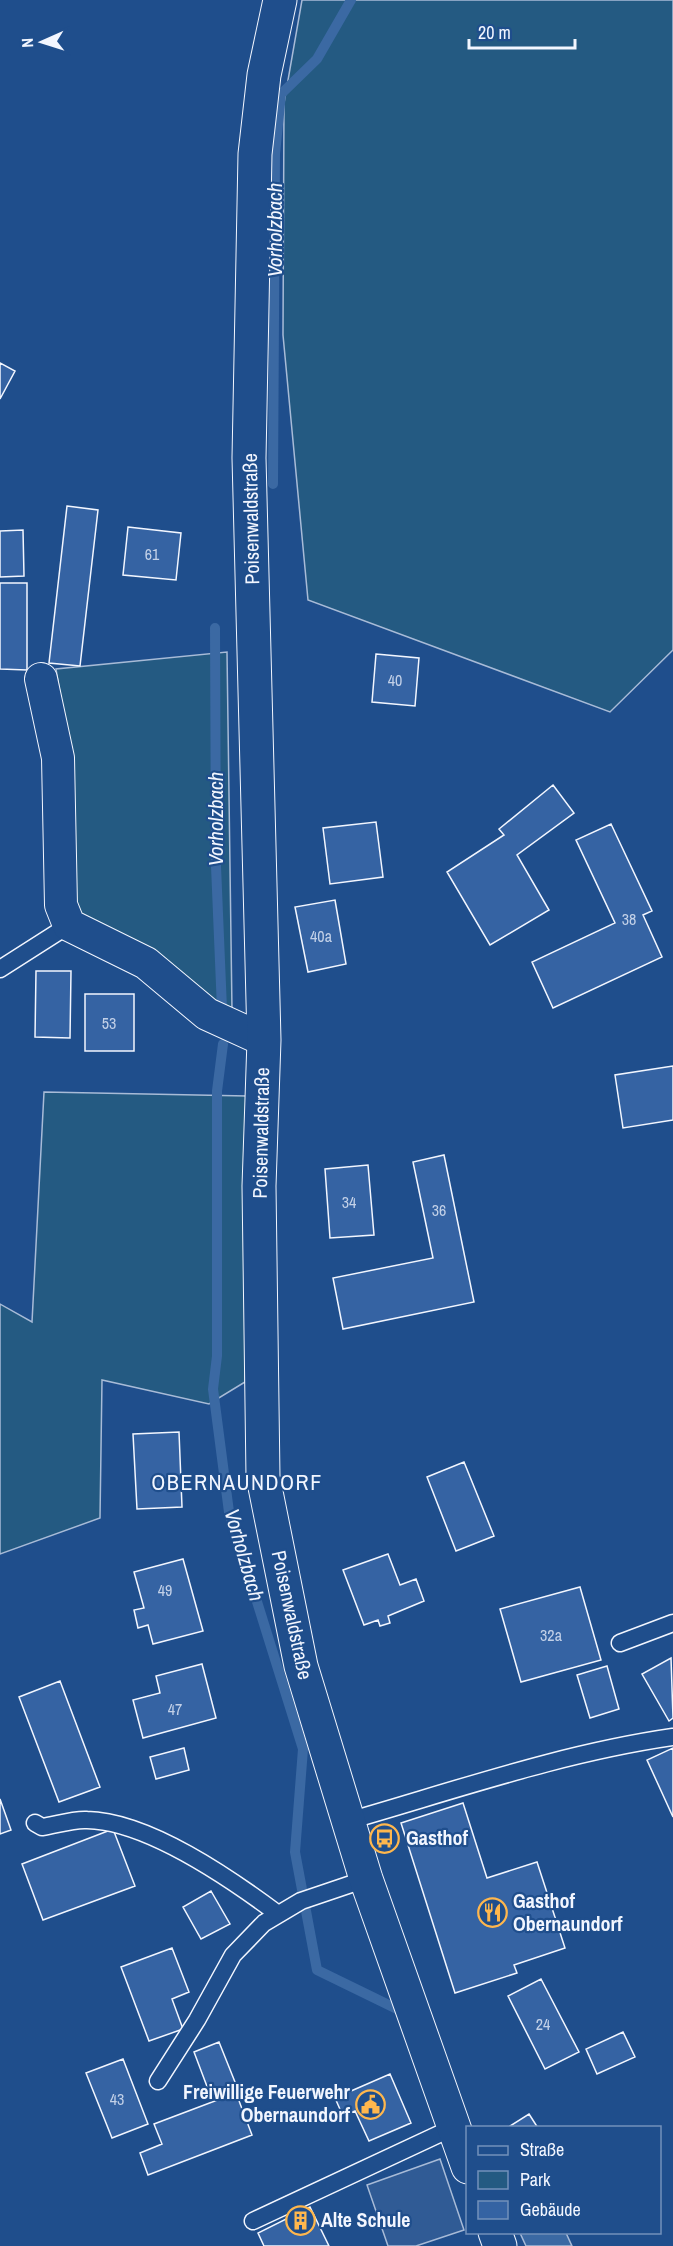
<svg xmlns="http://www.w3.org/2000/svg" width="673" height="2246" viewBox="0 0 673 2246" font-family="'Archivo Narrow',sans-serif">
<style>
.green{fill:#245a82;stroke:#a8bbd7;stroke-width:1.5}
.parking{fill:#305b95;stroke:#a8bbd7;stroke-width:1.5}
.water{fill:#3b69a3;stroke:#a8bbd7;stroke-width:1.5}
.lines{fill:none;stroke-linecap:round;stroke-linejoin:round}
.stream{stroke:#3b69a3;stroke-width:10}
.building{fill:#3563a3;stroke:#f2f6ff;stroke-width:1.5}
.lane-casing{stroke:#f2f6ff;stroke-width:19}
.street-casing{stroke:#f2f6ff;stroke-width:34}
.secondary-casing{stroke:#f2f6ff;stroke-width:35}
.lane{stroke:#1f4e8c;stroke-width:16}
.street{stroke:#1f4e8c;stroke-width:32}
.secondary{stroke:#1f4e8c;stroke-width:33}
.labels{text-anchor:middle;stroke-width:4.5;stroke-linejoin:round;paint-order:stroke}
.number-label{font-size:16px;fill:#c3d1e8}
.street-label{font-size:20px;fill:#f2f6ff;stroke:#1f4e8c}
.poi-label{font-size:20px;font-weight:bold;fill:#f2f6ff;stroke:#1f4e8c;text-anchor:start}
.water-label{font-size:21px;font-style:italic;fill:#f2f6ff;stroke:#1f4e8c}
.quarter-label{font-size:22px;letter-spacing:1.5px;fill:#f2f6ff;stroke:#1f4e8c}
</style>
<rect width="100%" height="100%" fill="#1f4e8c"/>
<!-- green -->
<path class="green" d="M302 0H673V650L610 712 308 600 283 335 284 103Z
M227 652 232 1010C183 991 115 943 74 908L70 752 56 669Z
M44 1092 247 1096 245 1382 209 1404 102 1380 100 1518 0 1554V1304L32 1322Z"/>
<!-- parking -->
<path class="parking" d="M440 2159 464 2230 416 2246H388L367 2185Z"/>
<!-- water -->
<path class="water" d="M520 2233H566L572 2246H526Z"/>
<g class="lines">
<!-- stream -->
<path class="stream" d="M273 484 275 154 281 94 317 59 351 0
M215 628 216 866 222 1009
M223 1044 217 1091V1356L213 1389 229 1512 303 1749 295 1852 317 1970 397 2009"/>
</g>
<!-- building -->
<path class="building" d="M0 363 15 371 0 399Z
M67 506 98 510 80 666 49 663Z
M128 527 181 533 176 580 123 575Z
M23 530 24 576 0 577V531Z
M0 583H27V670L0 669Z
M376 654 419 658 415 706 372 702Z
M553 785 574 813 517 855 549 910 490 945 447 872 504 835 499 829Z
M376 822 383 877 330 884 323 828Z
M611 824 652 911 643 915 662 957 553 1008 532 962 615 923 576 840Z
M335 900 346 964 308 972 295 907Z
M36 971H71L70 1038 35 1037Z
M85 994H134V1051H85Z
M673 1066V1120L623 1128 615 1075Z
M444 1155 474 1302 343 1329 333 1278 433 1258 413 1162Z
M368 1165 374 1235 330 1238 325 1169Z
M179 1432 182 1507 137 1509 133 1434Z
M464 1462 494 1536 456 1551 427 1477Z
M388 1554 400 1585 416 1579 424 1601 388 1616 390 1623 380 1626 378 1620 364 1625 343 1570Z
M183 1559 203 1631 153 1644 148 1625 138 1628 134 1610 144 1608 134 1572Z
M580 1587 601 1660 521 1682 500 1609Z
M671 1658 673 1718 669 1721 642 1674Z
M202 1664 216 1718 143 1738 133 1700 160 1693 156 1676Z
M607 1666 619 1709 590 1718 577 1675Z
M60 1681 100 1787 59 1802 19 1697Z
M184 1748 189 1770 156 1779 150 1757Z
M673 1748V1817L647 1760Z
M0 1799 11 1830 0 1834Z
M463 1803 487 1878 537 1862 565 1948 514 1965 517 1973 455 1993 401 1823Z
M113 1829 135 1886 43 1920 22 1864Z
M211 1891 230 1924 201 1939 183 1907Z
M172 1948 189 1992 172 1999 183 2029 149 2041 121 1967Z
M541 1979 579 2052 545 2069 508 1996Z
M623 2032 635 2057 597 2074 586 2049Z
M219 2042 237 2087 211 2097 194 2052Z
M123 2059 148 2124 112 2138 86 2073Z
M390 2074 411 2123 369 2141 355 2111 343 2116 335 2098Z
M236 2093 252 2135 148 2175 140 2153 162 2144 154 2124Z
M529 2114 538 2128H511L510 2126Z
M310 2207 329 2246H264L258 2233Z"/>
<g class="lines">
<defs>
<path id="lane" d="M0 969 69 925
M620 1643 673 1623
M348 1821C456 1790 562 1753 673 1737
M35 1823 42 1827C56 1825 73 1819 87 1820 148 1821 231 1879 278 1914
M158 2081 197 2020 233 1955 264 1923 301 1901 366 1879
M253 2221 452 2128"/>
<path id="street" d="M41 679 58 758 61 905 69 925 146 963 207 1014 264 1040"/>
<path id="secondary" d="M280 0 264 75 255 154 249 458 264 1040 259 1186 263 1477 301 1666 366 1879 468 2167
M495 2232 500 2246"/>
</defs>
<!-- lane casing -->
<use href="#lane" class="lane-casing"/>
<!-- street casing -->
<use href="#street" class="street-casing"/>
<!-- secondary casing -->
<use href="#secondary" class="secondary-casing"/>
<!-- lane -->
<use href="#lane" class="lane"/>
<!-- street -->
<use href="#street" class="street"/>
<!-- secondary -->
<use href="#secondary" class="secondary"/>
</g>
<!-- icons -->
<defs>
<symbol id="bus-ring" viewBox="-11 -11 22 22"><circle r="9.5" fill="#1f4e8c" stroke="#ffb74d" stroke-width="1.5"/><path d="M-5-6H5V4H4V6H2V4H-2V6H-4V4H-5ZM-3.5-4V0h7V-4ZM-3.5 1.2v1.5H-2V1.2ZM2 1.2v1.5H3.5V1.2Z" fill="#ffb74d"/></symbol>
<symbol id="restaurant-ring" viewBox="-11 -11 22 22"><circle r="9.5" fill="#1f4e8c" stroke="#ffb74d" stroke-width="1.5"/><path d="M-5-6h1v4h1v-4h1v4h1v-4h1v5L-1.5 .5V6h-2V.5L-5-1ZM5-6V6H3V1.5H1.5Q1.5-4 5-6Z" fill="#ffb74d"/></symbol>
<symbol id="civic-ring" viewBox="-11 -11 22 22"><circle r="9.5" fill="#1f4e8c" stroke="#ffb74d" stroke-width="1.5"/><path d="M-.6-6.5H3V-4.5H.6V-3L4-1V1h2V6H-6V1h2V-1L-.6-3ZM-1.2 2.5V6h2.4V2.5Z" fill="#ffb74d"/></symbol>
<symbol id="building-ring" viewBox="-11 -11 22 22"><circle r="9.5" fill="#1f4e8c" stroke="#ffb74d" stroke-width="1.5"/><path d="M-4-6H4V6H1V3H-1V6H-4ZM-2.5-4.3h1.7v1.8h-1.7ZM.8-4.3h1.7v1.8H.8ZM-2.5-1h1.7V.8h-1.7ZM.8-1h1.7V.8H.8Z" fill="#ffb74d"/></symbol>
</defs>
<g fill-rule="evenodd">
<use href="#bus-ring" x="368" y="1822" width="33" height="33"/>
<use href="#restaurant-ring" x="476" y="1896" width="33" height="33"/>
<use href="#civic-ring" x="354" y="2088" width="33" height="33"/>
<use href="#building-ring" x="284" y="2204" width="33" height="33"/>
</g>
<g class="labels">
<!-- number labels -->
<g class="number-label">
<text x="152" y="560">61</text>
<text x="395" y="686">40</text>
<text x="629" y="925">38</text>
<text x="321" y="942">40a</text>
<text x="109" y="1029">53</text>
<text x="349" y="1208">34</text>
<text x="439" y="1216">36</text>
<text x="165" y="1596">49</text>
<text x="551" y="1641">32a</text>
<text x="175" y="1715">47</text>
<text x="543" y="2030">24</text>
<text x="117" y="2105">43</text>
</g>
<!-- street labels -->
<g class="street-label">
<text transform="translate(251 519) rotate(-91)" y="7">Poisenwaldstraße</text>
<text transform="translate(261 1133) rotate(-89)" y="7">Poisenwaldstraße</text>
<text transform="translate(292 1615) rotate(78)" y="7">Poisenwaldstraße</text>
</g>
<!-- poi labels -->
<g class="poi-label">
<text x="406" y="1845">Gasthof</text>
<text x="513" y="1908">Gasthof<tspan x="513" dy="23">Obernaundorf</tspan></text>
<text x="350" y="2099" text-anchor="end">Freiwillige Feuerwehr<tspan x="350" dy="23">Obernaundorf</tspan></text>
<text x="321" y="2227">Alte Schule</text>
</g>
<!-- water labels -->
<g class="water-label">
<text transform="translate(275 230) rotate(-90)" y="7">Vorholzbach</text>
<text transform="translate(216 819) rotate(-90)" y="7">Vorholzbach</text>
<text transform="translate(244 1555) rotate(74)" y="7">Vorholzbach</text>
</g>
<!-- quarter labels -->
<g class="quarter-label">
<text x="237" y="1490">OBERNAUNDORF</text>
</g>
</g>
<!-- legend -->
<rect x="466" y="2126" width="195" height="108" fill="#1f4e8c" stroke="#7391ba" stroke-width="1.5"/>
<rect x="478" y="2146" width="30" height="9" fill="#1f4e8c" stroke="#7391ba" stroke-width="1.5"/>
<text x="520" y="2156" font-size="18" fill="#f2f6ff">Straße</text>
<rect x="478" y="2171" width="30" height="18" fill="#245a82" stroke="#7391ba" stroke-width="1.5"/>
<text x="520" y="2186" font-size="18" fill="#f2f6ff">Park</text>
<rect x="478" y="2201" width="30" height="18" fill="#3563a3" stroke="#7391ba" stroke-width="1.5"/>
<text x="520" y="2216" font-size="18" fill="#f2f6ff">Gebäude</text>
<!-- north arrow -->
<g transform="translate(42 42) rotate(267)" stroke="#1f4e8c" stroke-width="4.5" paint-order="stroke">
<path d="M0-4.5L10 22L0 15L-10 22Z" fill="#f2f6ff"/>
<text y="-9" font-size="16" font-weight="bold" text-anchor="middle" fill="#f2f6ff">N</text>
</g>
<!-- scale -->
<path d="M469 39v9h106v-9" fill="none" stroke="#f2f6ff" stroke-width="3"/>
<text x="478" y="39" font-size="18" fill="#f2f6ff" stroke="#1f4e8c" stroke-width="4.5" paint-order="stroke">20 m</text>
</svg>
